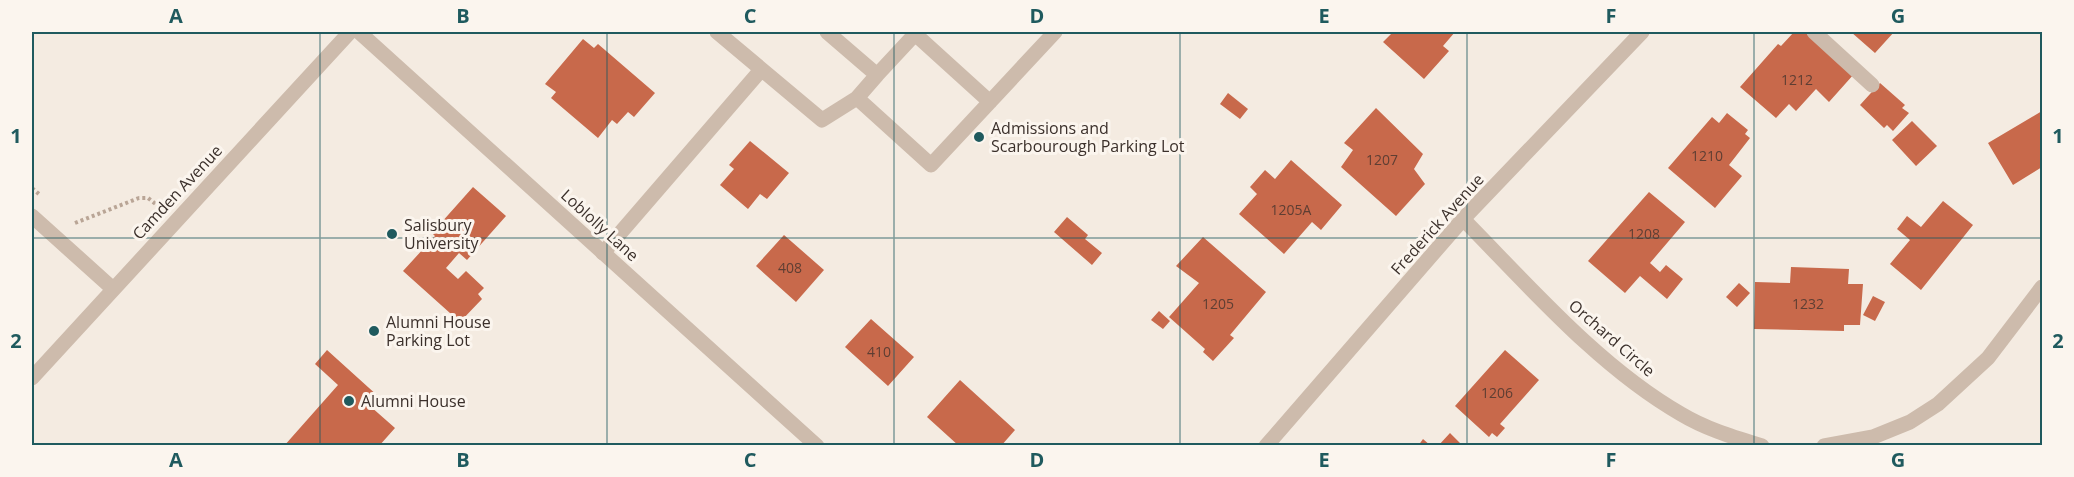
<svg xmlns="http://www.w3.org/2000/svg" width="2074" height="477" viewBox="0 0 2074 477" font-family="'Open Sans',sans-serif">
<style>
.building{fill:#c8694b}
.lines{fill:none;stroke-linecap:round;stroke-linejoin:round}
.path{stroke:#b9a596;stroke-width:4;stroke-dasharray:3 3;stroke-linecap:butt}
.service{stroke:#cdbbac;stroke-width:15}
.minor{stroke:#cdbbac;stroke-width:15}
.tertiary{stroke:#cdbbac;stroke-width:15}
.grid{fill:none;stroke:#1f5a5e;stroke-width:1.5;stroke-opacity:0.55}
.poi-dot{fill:#1f5a5e;stroke:#fbf5ee;stroke-width:2}
.labels{text-anchor:middle;stroke-width:6;stroke-linejoin:round;paint-order:stroke}
.number-label{font-size:14px;fill:#5e3e33}
.poi-label{font-size:16px;fill:#3b302b;stroke:#fbf5ee;text-anchor:start}
.street-label{font-size:16px;fill:#3b302b;stroke:#fbf5ee}
.neatline{fill:none;stroke:#1f5a5e;stroke-width:2}
.grid-label{font-size:20px;text-anchor:middle;font-weight:bold;fill:#1f5a5e}
</style>
<rect width="100%" height="100%" fill="#f4ebe1"/>
<!-- building -->
<path class="building" d="M1393 32H1455L1443 46 1449 51 1424 79 1383 42Z
M1794 32H1807L1854 74 1829 102 1816 89 1796 111 1789 104 1776 118 1740 87 1778 44 1781 46Z
M1851 32H1894L1875 53Z
M583 39 594 48 598 44 655 93 634 117 628 112 617 124 612 120 598 138 551 98 556 92 545 84Z
M1880 83 1905 105 1902 108 1909 113 1893 131 1887 125 1884 128 1860 105Z
M1228 93 1248 109 1240 119 1220 104Z
M1376 108 1423 154 1414 169 1425 184 1396 216 1341 167 1353 150 1344 143Z
M2042 111V167L2013 185 1988 143Z
M1727 113 1748 130 1745 134 1750 138 1729 165 1742 176 1715 208 1668 168 1712 117 1719 123Z
M1912 121 1937 146 1916 166 1892 140Z
M750 141 789 173 767 199 760 194 748 209 720 185 734 169 729 165Z
M1291 160 1342 205 1321 230 1312 222 1284 254 1239 214 1257 194 1250 187 1265 170 1275 179Z
M473 187 506 216 467 260 459 253 446 268 458 279 466 271 484 288 478 294 482 299 460 322 403 271 435 236 432 233Z
M1649 192 1685 222 1650 263 1660 272 1666 265 1683 279 1667 299 1640 276 1625 293 1588 261Z
M1943 201 1973 225 1921 290 1890 264 1910 240 1897 229 1907 216 1921 227Z
M1067 217 1088 235 1085 239 1102 253 1092 265 1054 232Z
M784 235 824 270 796 302 756 266Z
M1203 237 1266 292 1230 335 1234 338 1213 361 1203 352 1205 349 1169 317 1199 283 1176 266Z
M1791 267 1849 269 1848 284H1863L1860 325H1844V331L1754 329 1755 282 1790 283Z
M1739 283 1750 293 1737 307 1726 297Z
M1873 296 1885 302 1875 321 1863 315Z
M1159 311 1170 321 1163 329 1151 320Z
M871 319 914 357 888 386 845 347Z
M327 350 379 397 370 406 395 428 379 446H284L338 385 315 364Z
M1505 350 1539 380 1500 424 1505 428 1497 437 1492 433 1489 437 1455 406Z
M960 380 1015 430 1001 446H959L927 417Z
M1450 433 1463 446H1438Z
M1423 439 1431 446H1418Z"/>
<g class="lines">
<!-- path -->
<path class="path" d="M32 188 39 194
M75 223 139 198H148L158 206"/>
<!-- service -->
<path class="service" d="M717 32 822 120 857 98 931 165 1055 32
M827 32 877 75 917 32
M1814 32 1872 85
M915 34 990 102
M857 98 877 75
M32 216 112 288
M603 253 761 70"/>
<!-- minor -->
<path class="minor" d="M359 32 817 446
M1463 219C1529 286 1599 367 1681 414 1706 429 1733 437 1762 446
M1266 446 1463 219 1642 32
M1824 446 1873 437 1910 422 1938 404 1988 358 2042 287"/>
<!-- tertiary -->
<path class="tertiary" d="M32 378 350 32"/>
</g>
<!-- grid -->
<path class="grid" d="M320 32V446M607 32V446M894 32V446M1180 32V446M1467 32V446M1754 32V446M32 238H2042"/>
<!-- markers -->
<g class="poi-dot">
<circle cx="979" cy="137" r="6"/>
<circle cx="392" cy="234" r="6"/>
<circle cx="374" cy="331" r="6"/>
<circle cx="349" cy="401" r="6"/>
</g>
<g class="labels">
<!-- number labels -->
<g class="number-label">
<text x="1797" y="85">1212</text>
<text x="1707" y="161">1210</text>
<text x="1382" y="165">1207</text>
<text x="1291" y="215">1205A</text>
<text x="1644" y="239">1208</text>
<text x="790" y="273">408</text>
<text x="1218" y="309">1205</text>
<text x="1808" y="309">1232</text>
<text x="879" y="357">410</text>
<text x="1497" y="398">1206</text>
</g>
<!-- poi labels -->
<g class="poi-label">
<text x="991" y="134">Admissions and<tspan x="991" dy="18">Scarbourough Parking Lot</tspan></text>
<text x="404" y="231">Salisbury<tspan x="404" dy="18">University</tspan></text>
<text x="386" y="328">Alumni House<tspan x="386" dy="18">Parking Lot</tspan></text>
<text x="361" y="407">Alumni House</text>
</g>
<!-- street labels -->
<g class="street-label">
<text transform="translate(177 192) rotate(-47)" y="6">Camden Avenue</text>
<text transform="translate(1437 224) rotate(-48)" y="6">Frederick Avenue</text>
<text transform="translate(600 225) rotate(42)" y="6">Loblolly Lane</text>
<text transform="translate(1612 338) rotate(41)" y="6">Orchard Circle</text>
</g>
</g>
<!-- border -->
<rect width="2074" height="477" fill="none" stroke="#fbf5ee" stroke-width="66"/>
<rect x="33" y="33" width="2008" height="411" class="neatline"/>
<g class="grid-label">
<text x="176" y="23">A</text>
<text x="463" y="23">B</text>
<text x="750" y="23">C</text>
<text x="1037" y="23">D</text>
<text x="1324" y="23">E</text>
<text x="1611" y="23">F</text>
<text x="1898" y="23">G</text>
<text x="16" y="143">1</text>
<text x="2058" y="143">1</text>
<text x="16" y="348">2</text>
<text x="2058" y="348">2</text>
<text x="176" y="467">A</text>
<text x="463" y="467">B</text>
<text x="750" y="467">C</text>
<text x="1037" y="467">D</text>
<text x="1324" y="467">E</text>
<text x="1611" y="467">F</text>
<text x="1898" y="467">G</text>
</g>
</svg>
